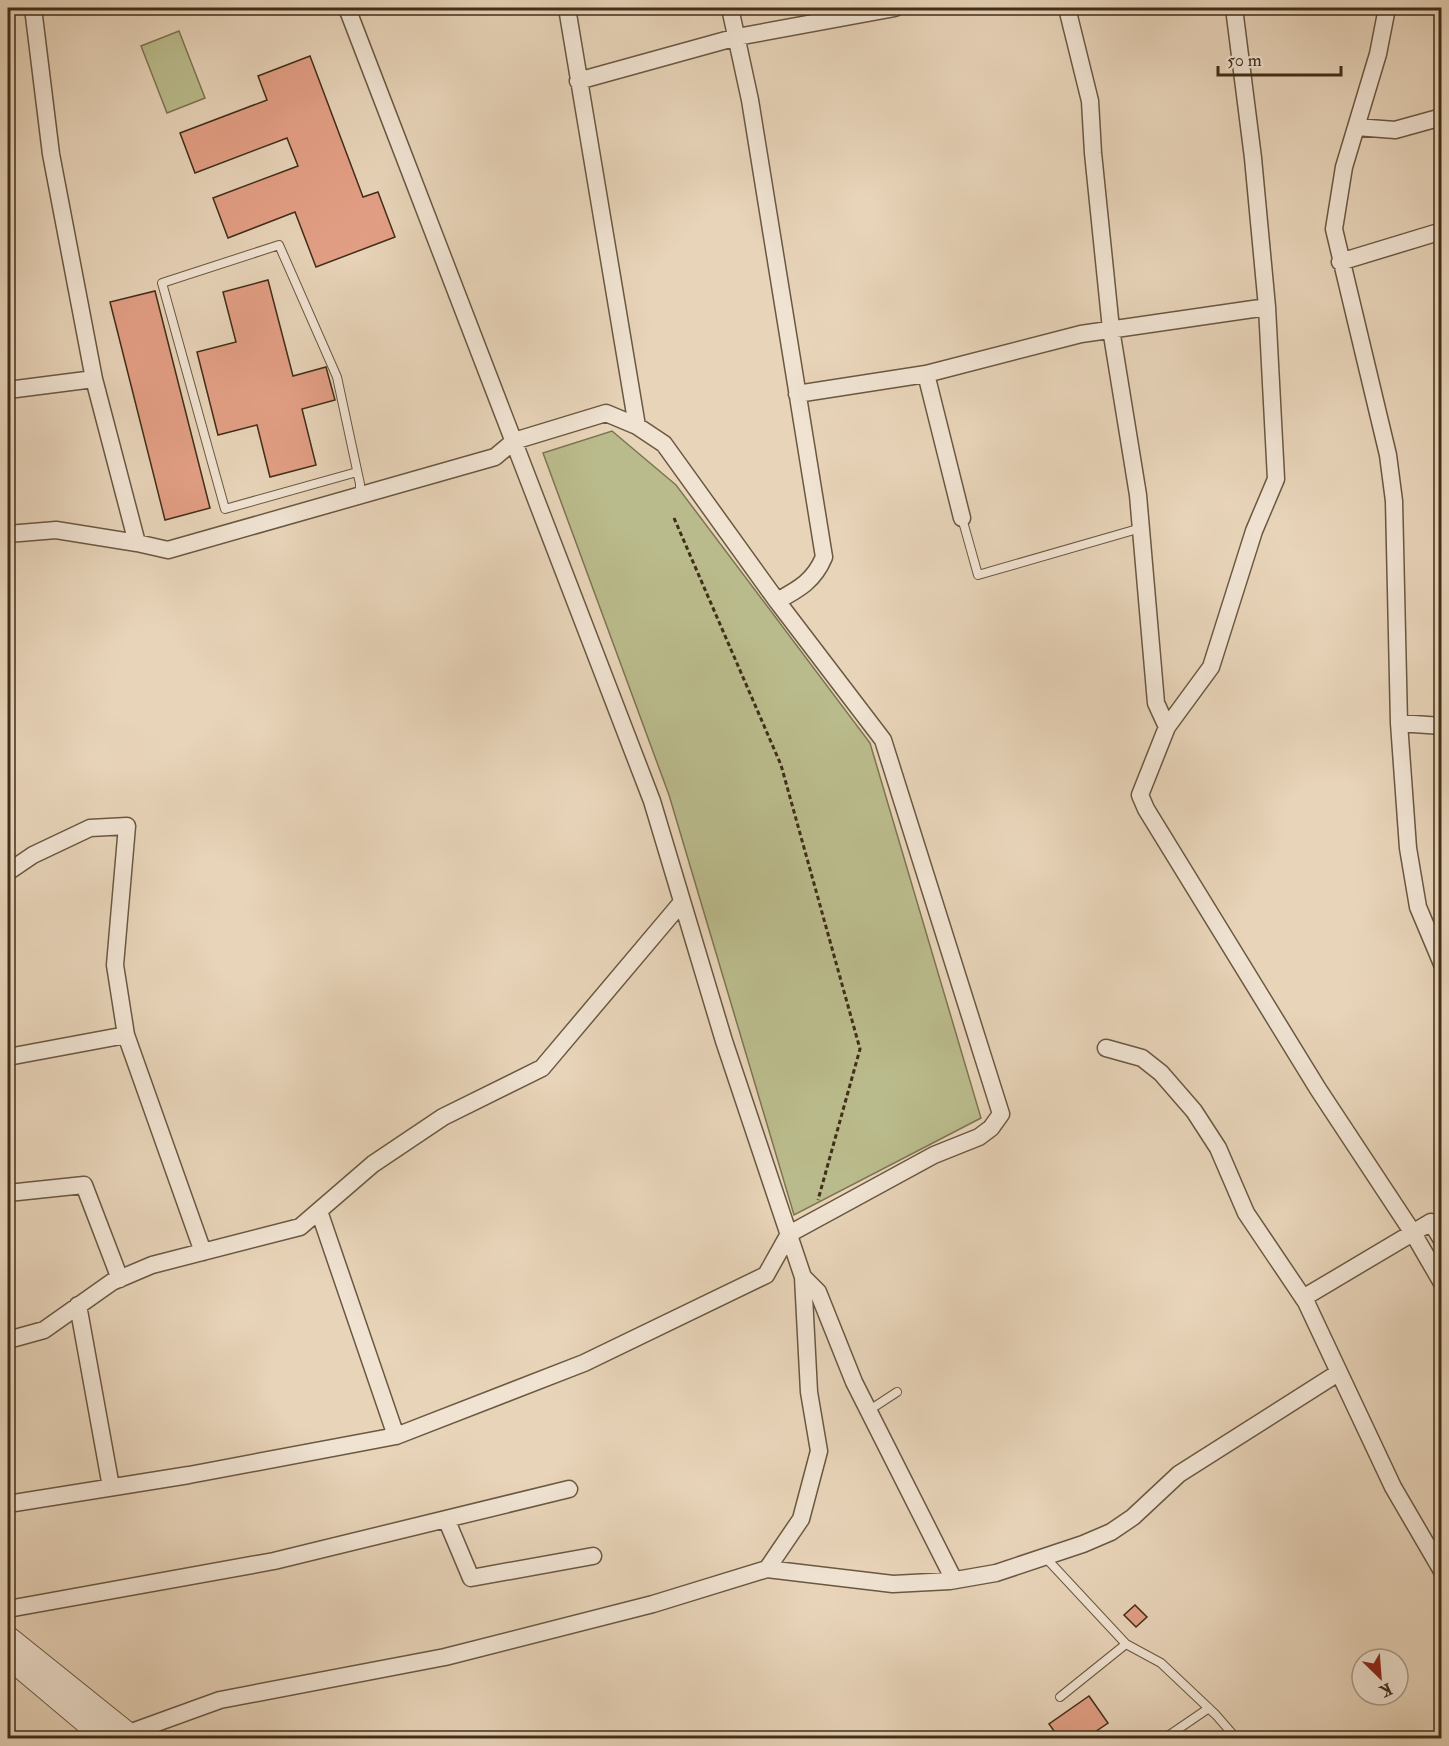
<svg xmlns="http://www.w3.org/2000/svg" width="1449" height="1746" viewBox="0 0 1449 1746" font-family="'IM FELL Double Pica',serif">
<style>
.green{fill:#babb8c;stroke:#7d7452;stroke-width:1.5}
.building{fill:#e39f85;stroke:#402e19;stroke-width:1.5}
.lines{fill:none;stroke-linecap:round;stroke-linejoin:round}
.service-casing{stroke:#6a5841;stroke-width:10}
.minor-casing{stroke:#6a5841;stroke-width:19}
.tertiary-casing{stroke:#6a5841;stroke-width:22}
.path{stroke:#402e19;stroke-width:3;stroke-dasharray:4.5 3;stroke-linecap:butt}
.service{stroke:#f0e3d2;stroke-width:8}
.minor{stroke:#f0e3d2;stroke-width:16}
.tertiary{stroke:#f0e3d2;stroke-width:20}
</style>
<rect width="100%" height="100%" fill="#e8d4b9"/>
<filter id="stains"><feTurbulence type="fractalNoise" baseFrequency=".00333" numOctaves="4"/><feColorMatrix values="0 0 0 0 .2 0 0 0 0 .09 0 0 0 0 .02 0 0 0 .5 -.17"/></filter>
<radialGradient id="worn" r=".72"><stop offset=".6" stop-color="#630" stop-opacity="0"/><stop offset="1" stop-color="#630" stop-opacity=".3"/></radialGradient>
<!-- green -->
<path class="green" d="M179 31 205 98 167 113 141 46Z
M612 431 676 485 870 743 981 1118 794 1215 669 795 543 453Z"/>
<!-- building -->
<path class="building" d="M310 56 363 197 378 192 395 237 316 267 295 212 228 238 213 198 298 166 287 138 195 173 180 133 267 100 258 76Z
M268 280 293 376 326 367 335 400 302 409 316 465 270 477 257 425 218 435 197 352 236 342 223 292Z
M155 291 210 508 165 520 110 302Z
M1135 1605 1147 1617 1136 1627 1124 1615Z
M1089 1696 1108 1723 1086 1738H1059L1049 1724Z"/>
<g class="lines">
<defs>
<path id="service" d="M357 472 225 509 162 283 279 245 337 377 360 484V495
M962 518 978 575 1141 528
M868 1411 897 1392
M1045 1557 1126 1644 1161 1663 1216 1715 1236 1738
M1060 1697 1126 1644
M1165 1738 1209 1708"/>
<path id="minor" d="M567 8 637 426
M730 8 750 100 824 557C814 581 799 589 777 601
M1067 8 1090 101 1093 153 1111 329 1138 495 1156 703 1167 727
M1234 8 1253 158 1267 307 1276 479 1254 531 1211 667 1167 727 1140 795 1146 809 1318 1089 1413 1233 1442 1283
M1387 8 1378 54 1344 167 1334 229 1388 455 1394 501 1399 723 1408 848 1418 907 1442 964
M578 81 737 37 895 8
M1356 127 1395 130 1442 117
M1340 262 1442 231
M926 374 962 518
M8 390 94 379
M797 394 926 374 1081 334 1267 307
M8 534 56 530 137 543 94 379 51 154 33 8
M1399 723 1442 726
M8 872 33 855 90 828 127 826 115 965 126 1035 203 1252
M1106 1048 1142 1058 1161 1073 1194 1111 1218 1148 1246 1213 1306 1302 1393 1487 1442 1571
M8 1057 126 1035
M8 1193 84 1185 120 1279
M319 1211 396 1436
M803 1277 818 1292 854 1382 954 1580
M1303 1298 1431 1222 1442 1240
M78 1305 111 1487
M8 1340 44 1330 112 1282 152 1265 300 1227 373 1164 443 1117 542 1068 682 902
M8 1504 189 1475 396 1436 584 1363 766 1275 789 1234 934 1155 979 1137 991 1128 1001 1114 883 740 777 601 664 444 637 426 606 413 514 441 495 457 168 550 137 543
M447 1521 471 1578 593 1556
M767 1569 893 1584 950 1581 996 1573 1083 1544 1111 1532 1133 1517 1179 1474 1338 1373
M8 1609 274 1561 569 1489
M115 1738 220 1700 445 1657 653 1604 767 1569 801 1519 819 1451 809 1392 803 1277 724 1041 652 801 347 8"/>
<path id="tertiary" d="M8 1636 135 1738
M8 1658 103 1738"/>
</defs>
<!-- service casing -->
<use href="#service" class="service-casing"/>
<!-- minor casing -->
<use href="#minor" class="minor-casing"/>
<!-- tertiary casing -->
<use href="#tertiary" class="tertiary-casing"/>
<!-- path -->
<path class="path" d="M674 518 781 765 860 1049 818 1200"/>
<!-- service -->
<use href="#service" class="service"/>
<!-- minor -->
<use href="#minor" class="minor"/>
<!-- tertiary -->
<use href="#tertiary" class="tertiary"/>
</g>
<!-- margin -->
<rect width="1449" height="1746" fill="none" stroke="#e8d4b9" stroke-width="30"/>
<rect x="9" y="9" width="1431" height="1728" fill="none" stroke="#402e19" stroke-width="3"/>
<rect x="15" y="15" width="1419" height="1716" fill="none" stroke="#402e19" stroke-width="1.5"/>
<!-- north arrow -->
<g transform="translate(1380 1677) rotate(155)"><circle r="28" fill="#f0e3d2" stroke="#aa9b88" stroke-width="1.5"/>
<path d="M0-4.5L10 22L0 15L-10 22Z" fill="#8f2418"/>
<text y="-9" font-size="16" font-weight="bold" text-anchor="middle" fill="#402e19">K</text>
</g>
<!-- scale -->
<path d="M1218 66v9h123v-9" fill="none" stroke="#402e19" stroke-width="3"/>
<text x="1227" y="66" font-size="18" fill="#402e19" stroke="#f0e3d2" stroke-width="4.5" paint-order="stroke">50 m</text>
<rect width="100%" height="100%" filter="url(#stains)"/>
<rect width="100%" height="100%" fill="url(#worn)"/>
</svg>
